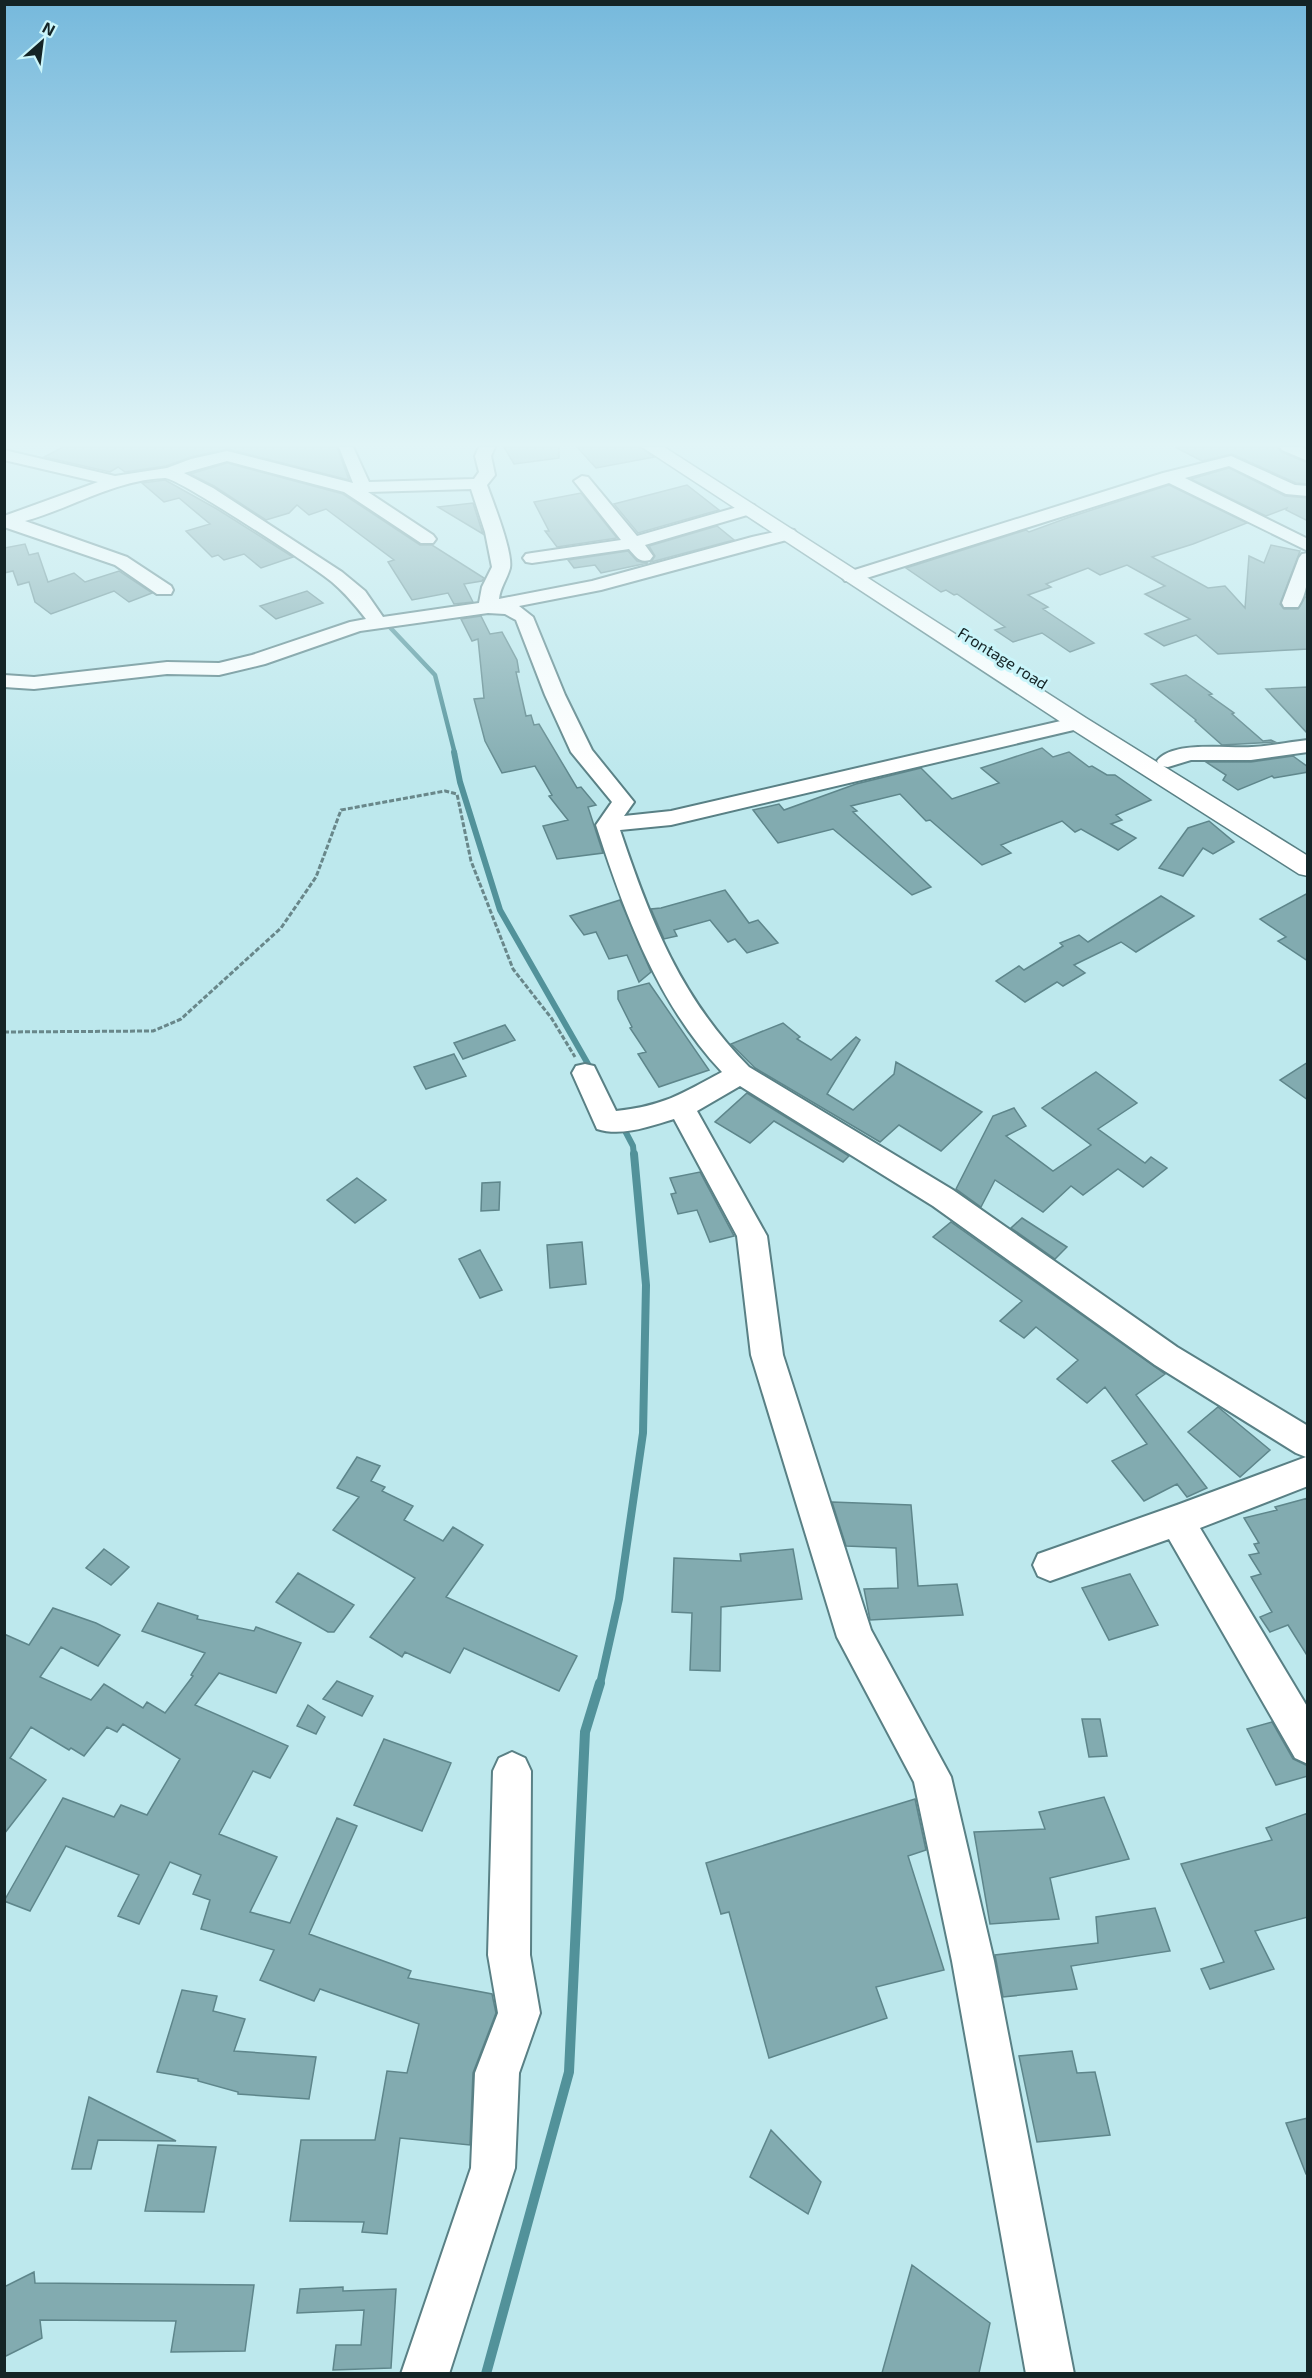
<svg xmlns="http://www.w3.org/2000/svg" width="1312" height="2378" viewBox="0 0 1312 2378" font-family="'Exo 2',sans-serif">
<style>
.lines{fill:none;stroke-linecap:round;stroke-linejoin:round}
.stream-far3{stroke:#52929a;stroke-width:4.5}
.stream-far2{stroke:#52929a;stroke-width:6}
.stream-far1{stroke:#52929a;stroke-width:8}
.stream{stroke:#52929a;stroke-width:10}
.building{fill:#82abb0;stroke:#5e868b;stroke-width:1.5}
.minor-casing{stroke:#598085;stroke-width:4}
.major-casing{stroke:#598085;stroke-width:3}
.path{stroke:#69878a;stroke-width:3;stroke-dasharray:5 2;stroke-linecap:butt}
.minor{fill:#fff;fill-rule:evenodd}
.major{fill:#fff;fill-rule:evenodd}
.labels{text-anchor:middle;stroke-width:6;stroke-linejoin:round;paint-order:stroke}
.far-street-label{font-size:16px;fill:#142426;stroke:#caf5fa}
</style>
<rect width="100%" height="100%" fill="#bde8ed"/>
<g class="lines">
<!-- stream-far3 -->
<path class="stream-far3" d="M383 620 435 675 455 754"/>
<!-- stream-far2 -->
<path class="stream-far2" d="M454 752 460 782 500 910 592 1071
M622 1125 633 1146 634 1156"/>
<!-- stream-far1 -->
<path class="stream-far1" d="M600 1684 619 1599 643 1433 646 1285 634 1154"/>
<!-- stream -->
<path class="stream" d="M486 2374 569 2072 585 1732 600 1683"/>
</g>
<!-- building -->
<path class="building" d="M63 447H337L349 480 228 449 191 457 166 466 125 472 118 467 110 472 44 457Z
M504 447H559V458L514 464Z
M577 447H640L654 457 596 468Z
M1175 447H1278L1281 452 1308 463V484L1296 483 1232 454 1202 461Z
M227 463 343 494 420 545H432L484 578 482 581 464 584 473 602 454 604 448 593 412 600 388 562 394 560 326 509 309 515 297 505 289 513 266 520 214 486 190 474Z
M1229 468 1285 496 1308 498V521L1286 510 1287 508 1266 516 1191 479Z
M165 480 217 509 293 557 261 568 244 554 224 560 218 555 212 557 186 531 210 524 179 498 164 502 142 483Z
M687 485 719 510 638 533 614 504Z
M1169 485 1247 523 1193 544 1152 557 1208 588 1225 586 1245 608 1249 556 1264 563 1271 545 1300 551 1280 604 1284 609H1298L1305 597H1308V649L1218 654 1196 635 1164 646 1145 634 1190 619 1145 594 1165 586 1127 565 1100 575 1088 568 1046 584 1051 587 1028 595 1048 607 1043 609 1094 643 1070 652 1042 633 1013 642 995 630 1005 627 957 594 954 595 946 590 941 592 906 568 1026 530 1029 532 1067 518Z
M581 493 617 538 557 547 545 531H549L534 502Z
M473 503 483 534 438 507Z
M717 526 734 540 651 562 655 556 649 546Z
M25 544 29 555 38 553 48 582 74 573 85 582 119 571 152 593 129 602 114 591 51 614 35 602 29 582 18 585 13 571 4 573V548Z
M628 551 637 561 648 563 601 573 595 565 574 568 568 560Z
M307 591 323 603 276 619 260 606Z
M481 616 490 634 502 632 517 660 519 672H516L526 716 531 715 534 725 539 724 577 788 581 787 596 805 588 807 603 853 557 859 543 826 568 820 549 796 552 795 535 766 502 773 485 741 474 699 484 698 478 639 472 641 461 619Z
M1186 675 1212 694 1209 695 1234 713 1232 714 1263 741 1271 740 1275 742 1222 745 1195 721 1196 720 1151 684Z
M1308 687V734L1266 689Z
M1042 748 1053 757 1069 752 1089 767 1092 766 1107 775H1115L1151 800 1116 815 1122 820 1111 824 1136 838 1118 850 1081 829 1075 832 1062 821 1001 845 1011 853 982 865 930 820 926 821 900 794 851 806 857 811 853 812 931 887 912 895 833 829 778 843 753 810 779 804 784 810 856 784 921 768 952 799 999 783 981 768Z
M1293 756 1308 767V772L1274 778 1272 776 1238 790 1223 780 1226 775 1206 762H1251Z
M1209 821 1234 842 1213 854 1203 848 1183 876 1159 868 1188 828Z
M725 890 749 923 758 920 778 943 747 953 735 939 728 942 710 920 674 930 677 936 664 939 651 909 661 908Z
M1308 893V961L1278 941 1286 937 1260 919Z
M1161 896 1194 916 1136 952 1121 942 1074 965 1085 973 1063 986 1057 982 1025 1002 996 981 1019 966 1024 970 1063 946 1060 943 1079 935 1088 942Z
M620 900 651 972 639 982 627 955 609 959 596 932 584 935 570 916Z
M649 983 709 1070 659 1087 638 1054 646 1052 630 1028 632 1027 618 999V991Z
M783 1023 800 1037 797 1039 831 1060 856 1037 860 1040 827 1094 853 1110 894 1074 896 1062 982 1112 941 1151 899 1125 880 1142 755 1068 731 1044Z
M505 1025 515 1040 463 1059 454 1043Z
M454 1054 466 1076 426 1089 414 1067Z
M1308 1062V1100L1280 1080Z
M1096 1072 1137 1103 1098 1129 1145 1163 1151 1157 1167 1168 1143 1187 1118 1169 1083 1195 1071 1186 1043 1212 995 1180 981 1207 956 1189 993 1116 1014 1108 1026 1126 1006 1136 1053 1171 1091 1145 1042 1108Z
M747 1093 849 1156 843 1162 774 1121 750 1143 715 1122Z
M700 1172 734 1236 710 1242 697 1210 678 1214 671 1194 676 1193 670 1178Z
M357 1178 386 1200 355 1223 327 1200Z
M500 1182 499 1210 481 1211 482 1183Z
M1022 1218 1067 1247 1055 1259 1011 1228Z
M951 1222 1165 1374 1136 1395 1207 1488 1187 1497 1177 1484 1144 1501 1112 1461 1147 1444 1105 1387 1087 1403 1057 1379 1078 1360 1036 1327 1024 1338 1000 1321 1022 1301 933 1237Z
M582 1242 586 1284 550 1288 547 1245Z
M480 1250 502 1290 480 1298 459 1259Z
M1218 1407 1270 1450 1240 1477 1188 1432Z
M357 1457 380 1466 371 1481 385 1487 382 1491 413 1506 404 1520 443 1541 453 1527 483 1545 446 1597 577 1656 559 1691 464 1648 450 1673 405 1652 402 1657 370 1637 415 1578 333 1530 359 1497 337 1488Z
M1308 1498V1657L1288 1625 1270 1632 1260 1617 1272 1612 1251 1577 1261 1574 1249 1555 1259 1553 1254 1544 1259 1543 1244 1518 1277 1510 1275 1507Z
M832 1502 911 1505 918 1586 957 1584 963 1615 870 1620 864 1589 898 1588 896 1548 846 1546Z
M104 1549 129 1567 111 1585 86 1568Z
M793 1549 802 1599 721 1607 720 1671 690 1670 692 1613 672 1612 674 1558 741 1561 740 1554Z
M298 1573 354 1605 334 1632H328L276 1602Z
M1130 1574 1158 1625 1109 1640 1082 1588Z
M158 1603 198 1616 197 1619 254 1631 256 1627 301 1643 276 1693 219 1673 195 1705 288 1746 270 1778 253 1771 219 1834 277 1857 250 1912 290 1923 337 1818 357 1826 309 1934 411 1971 408 1978 492 1994 496 2013 473 2073 470 2145 400 2138 387 2234 362 2232 364 2222 290 2221 301 2140H375L387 2071 407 2073 419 2024 320 1989 314 2001 260 1980 274 1950 201 1929 210 1900 193 1894 201 1875 170 1862 139 1924 118 1916 139 1875 66 1846 30 1911 4 1901 63 1798 114 1817 121 1805 147 1815 180 1759 123 1724 117 1732 107 1727 84 1756 71 1748 69 1750 31 1727 10 1758 46 1780 4 1834V1634L29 1645 53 1608 96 1623 120 1635 98 1666 61 1647 40 1677 91 1700 104 1684 143 1708 147 1702 165 1713 193 1676 191 1675 205 1653 142 1631Z
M337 1681 373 1696 362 1716 323 1699Z
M308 1705 325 1717 316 1734 297 1726Z
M1082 1719H1100L1107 1756 1089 1757Z
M1272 1722 1293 1759 1308 1766V1776L1276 1785 1247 1729Z
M384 1739 451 1763 422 1831 354 1805Z
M1104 1797 1129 1859 1050 1878 1059 1919 990 1924 974 1832 1045 1829 1039 1812Z
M915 1799 926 1850 908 1856 944 1970 876 1987 887 2018 769 2058 729 1912 721 1914 706 1863Z
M1308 1813V1917L1255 1931 1274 1969 1210 1989 1201 1969 1224 1962 1181 1864 1272 1840 1266 1828Z
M1155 1908 1170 1951 1071 1966 1077 1989 1003 1997 995 1955 1098 1943 1096 1917Z
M182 1990 217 1996 213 2011 245 2019 234 2051 316 2057 309 2099 238 2094V2092L198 2081V2079L157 2072Z
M1072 2051 1077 2073 1095 2072 1110 2135 1037 2142 1019 2056Z
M89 2097 176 2141 98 2140 91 2169H72Z
M1308 2118V2174H1306L1286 2123Z
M771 2130 821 2182 808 2214 750 2177Z
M158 2145 216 2147 204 2212 145 2211Z
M912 2265 990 2323 979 2373H882Z
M34 2272 35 2283 254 2285 245 2351 171 2352 176 2321 40 2320 42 2338 4 2357V2287Z
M343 2287V2291L396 2289 391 2368 333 2370 336 2345H361L364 2310 297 2313 300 2289Z"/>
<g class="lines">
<defs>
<path id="minor" d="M339 447H353L369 482 474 479 479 472 475 456 479 447H495L491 456 495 475 487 485C493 502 513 552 510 568 507 579 500 588 499 599L592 581 752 537 788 529 794 530 797 534 794 538 601 590 519 606 533 617 565 695 592 750 634 802 624 816 671 811 1078 717 1085 719 1088 723 1085 727 1078 729 671 825 620 830C651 922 680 997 749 1067L953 1190 1177 1347 1308 1426V1486L1200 1528 1308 1708V1764L1295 1758 1169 1539 1050 1581 1038 1576 1033 1565 1038 1554 1177 1505 1306 1457 1296 1453 1155 1365 933 1206 740 1086 697 1111 767 1236 783 1355 871 1630 951 1777 994 1961 1074 2374H1026L952 1961 914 1782 837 1637 751 1355 737 1236 674 1119C651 1126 622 1137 597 1129L572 1073 576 1066 585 1064 594 1066 616 1111C663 1106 681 1094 722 1072 657 1003 625 914 596 825L612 802 571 752 545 695 516 620 505 614 488 613 360 631 265 664 219 675 167 674 34 689 4 687V675L34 677 167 662 219 663 252 655 350 622 366 619C355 605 345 593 332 582 315 568 177 477 165 478 115 480 72 508 25 521L127 557 171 586 173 590 171 594H157L115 565 4 527V516L98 482 4 460V450L115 476 167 468 191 459 227 451 353 483ZM227 461 344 492 421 543H433L436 539 433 535 368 492 471 489 485 532 492 567 482 587 479 603 383 617 365 591 342 572 213 488 184 473Z
M1280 447H1302L1308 450V461L1282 450Z
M1231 456 1295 485 1308 486V496L1286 494 1229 466 1185 478 1308 539V551L1169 483 857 581H845L842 577 845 573 1163 473Z
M582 476 588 477 637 536 748 504 754 505 757 509 754 513 645 545 653 556 650 560C639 563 636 557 629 549L532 563 526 562 523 558 526 554 532 553 621 540 574 481Z
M1308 553C1308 572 1309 590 1298 607H1284L1282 603 1299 558 1302 554Z
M1308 740V752L1251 760H1191L1168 767 1160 766 1157 761C1172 740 1229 749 1252 747 1270 746 1289 742 1308 740Z
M512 1752 525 1758 531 1771 530 1955 540 2013 519 2073 515 2168 449 2374H401L471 2168 475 2073 498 2013 488 1955 493 1771 499 1758Z"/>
<path id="major" d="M642 447H664L1086 718 1308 856V876L1299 874 1070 728Z"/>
</defs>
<!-- minor casing -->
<use href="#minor" class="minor-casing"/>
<!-- major casing -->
<use href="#major" class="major-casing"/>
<!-- path -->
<path class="path" d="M4 1032 153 1031 181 1019 281 928 316 877 341 810 445 791 457 794 471 861 513 969 552 1019 575 1057"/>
<!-- minor -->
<use href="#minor" class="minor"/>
<!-- major -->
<use href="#major" class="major"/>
</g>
<!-- sky -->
<linearGradient id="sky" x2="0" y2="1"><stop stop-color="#76b9dc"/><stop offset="0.57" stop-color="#e1f5f7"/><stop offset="1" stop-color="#e1f5f7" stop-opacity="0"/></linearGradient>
<rect width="1312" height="780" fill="url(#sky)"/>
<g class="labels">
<!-- far-street labels -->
<g class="far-street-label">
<text transform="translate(1003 658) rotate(32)" y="6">Frontage road</text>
</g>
</g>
<!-- border -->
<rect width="1312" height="2378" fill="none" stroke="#142426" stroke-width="12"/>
<!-- north arrow -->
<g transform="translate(42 42) rotate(28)" stroke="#caf5fa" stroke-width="4.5" paint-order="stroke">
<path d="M0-4.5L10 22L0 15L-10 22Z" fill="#142426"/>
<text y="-9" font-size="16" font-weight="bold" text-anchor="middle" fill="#142426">N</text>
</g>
</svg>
